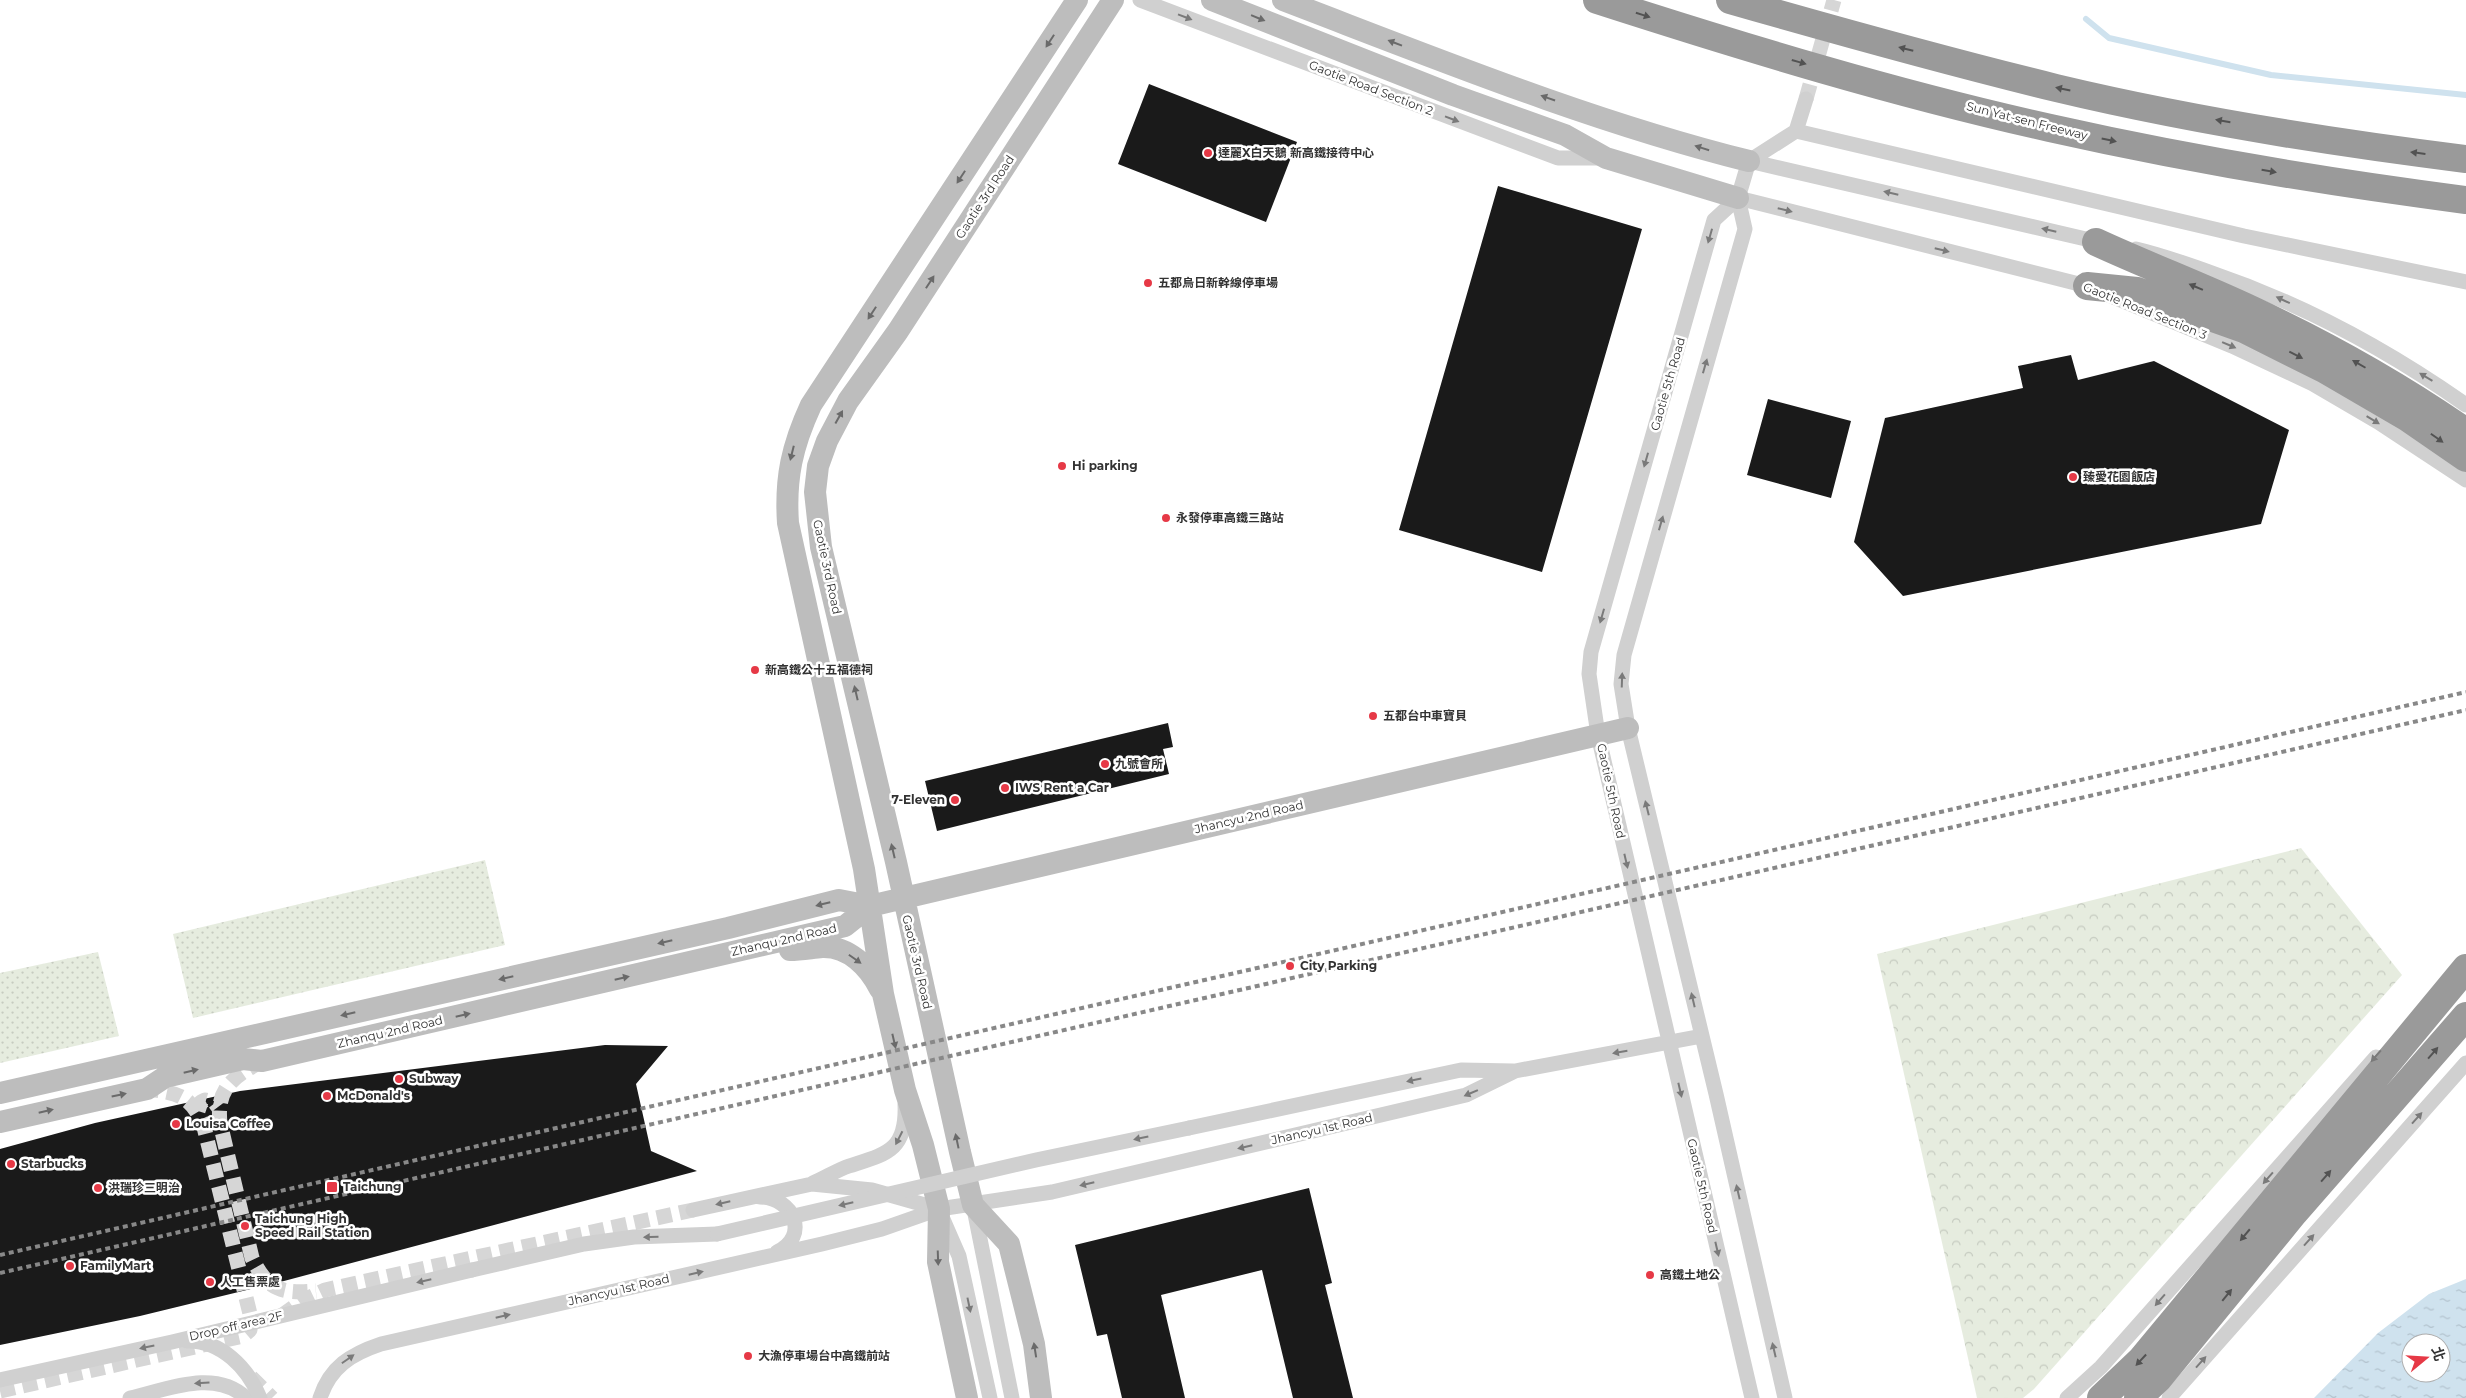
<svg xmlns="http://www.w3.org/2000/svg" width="2466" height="1398" viewBox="0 0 2466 1398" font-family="Montserrat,'Noto Sans TC',sans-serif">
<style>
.grass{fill:url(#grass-dots)}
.forest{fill:url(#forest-crowns)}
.water{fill:url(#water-ripples);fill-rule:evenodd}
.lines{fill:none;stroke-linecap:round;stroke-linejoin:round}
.stream{stroke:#cfe2ee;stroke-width:6}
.building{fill:#1a1a1a}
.street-tunnel{stroke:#d6d6d6;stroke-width:15;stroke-dasharray:15 8;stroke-linecap:butt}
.street{stroke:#d0d0d0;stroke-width:15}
.secondary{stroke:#bdbdbd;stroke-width:22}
.highway{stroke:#9a9a9a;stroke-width:28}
.rail{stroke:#888;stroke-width:4;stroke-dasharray:5 4;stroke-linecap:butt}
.street-bridge{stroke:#d0d0d0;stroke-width:15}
.oneway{fill:#525252}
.oneway2{fill:#7a7a7a}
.oneway3{fill:#6a6a6a}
.poi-dot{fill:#e63946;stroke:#fff;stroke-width:2}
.labels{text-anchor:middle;stroke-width:5;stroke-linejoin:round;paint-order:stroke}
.street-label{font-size:12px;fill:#333;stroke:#fff}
.poi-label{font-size:12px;font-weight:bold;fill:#333;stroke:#fff;text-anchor:start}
</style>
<defs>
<pattern id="grass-dots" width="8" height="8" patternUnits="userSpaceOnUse" patternTransform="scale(1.25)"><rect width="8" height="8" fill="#e6ecdf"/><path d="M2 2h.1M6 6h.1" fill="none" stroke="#c6cbc0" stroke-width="1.8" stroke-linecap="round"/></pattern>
<pattern id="forest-crowns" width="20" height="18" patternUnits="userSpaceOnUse" patternTransform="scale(1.25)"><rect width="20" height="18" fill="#e6ecdf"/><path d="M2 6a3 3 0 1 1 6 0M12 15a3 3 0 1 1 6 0" fill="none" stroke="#c6cbc0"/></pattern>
<pattern id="water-ripples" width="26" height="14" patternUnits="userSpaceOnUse" patternTransform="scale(1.25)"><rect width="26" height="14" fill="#cfe2ee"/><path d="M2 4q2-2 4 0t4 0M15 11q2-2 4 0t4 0" fill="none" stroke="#b2c2cd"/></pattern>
</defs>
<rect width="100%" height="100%" fill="#fff"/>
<!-- grass -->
<path class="grass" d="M485 860 505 945 193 1018 173 934Z
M98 952 119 1036 0 1063V973Z"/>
<!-- forest -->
<path class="forest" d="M2301 848 2402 975 2034 1389 2023 1398H1977L1877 954Z"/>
<!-- water -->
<path class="water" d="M2466 1279V1398H2314L2378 1333 2429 1294ZM2411 1343H2441V1373H2411Z"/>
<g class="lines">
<!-- stream -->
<path class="stream" d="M2086 19 2109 38 2271 75 2466 95"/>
</g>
<!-- building -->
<path class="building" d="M1149 84 1297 142 1266 222 1118 164Z
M1498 186 1642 229 1542 572 1399 530Z
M2071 355 2078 380 2154 361 2289 430 2261 524 1903 596 1854 542 1885 418 2023 388 2018 366Z
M1768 399 1851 421 1831 498 1747 475Z
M1168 723 1173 747 1163 749 1169 774 937 831 925 781Z
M605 1045 668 1046 636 1084 651 1151 697 1171 284 1281 140 1316 0 1345V1149L95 1123 240 1091Z
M1309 1188 1332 1283 1325 1285 1353 1398H1293L1262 1270 1161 1295 1185 1398H1122L1107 1334 1097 1336 1075 1245Z"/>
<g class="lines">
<!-- street-tunnel -->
<path class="street-tunnel" d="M1806 99 1834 0
M262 1061C234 1077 216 1087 220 1123L252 1258C267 1290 282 1294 316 1291
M198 1111 201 1102 205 1100 215 1103 218 1107
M281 1316 302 1301 325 1290 693 1210
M251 1377 272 1398
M0 1391 243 1336 250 1330 251 1318 204 1127C192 1096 179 1093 147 1089"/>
<!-- street -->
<path class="street" d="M1140 0 1558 158H1602
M1796 131 2244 236 2466 282
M1749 161 1738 198 1714 220 1591 652 1589 674 1598 735 1752 1398
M1749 161 2103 243
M1749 161 1796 131 1806 99
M1738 198 1745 229 1624 655 1621 684 1628 728 1716 1094 1785 1398
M1738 198 2087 286 2232 346 2313 384 2378 422 2466 480
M2136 249C2162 255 2187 264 2212 273 2303 304 2388 350 2466 405
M1189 1128 1461 1070 1513 1071
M813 1183C825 1178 837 1170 849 1166 886 1154 907 1151 905 1104
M760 1197C794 1198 810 1236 777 1252
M974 1209 1012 1398
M693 1210 812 1184 872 1190 939 1209
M942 1217 959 1256 990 1398
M472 1270 584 1244 634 1237 717 1234
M130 1398C166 1390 215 1368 246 1398
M320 1398C330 1367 351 1354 381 1344L822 1244 882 1229 939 1209 1052 1192 1466 1095 1515 1071 1702 1036
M2067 1398 2101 1367 2376 1057
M2169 1398 2466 1063"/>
<!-- secondary -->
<path class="secondary" d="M1212 0 1453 95 1565 135 1606 158 1738 198
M1283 0C1435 58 1592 122 1749 161
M790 950C801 950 811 948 822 947 849 946 869 967 880 989
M0 1093 728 928 839 900 870 906
M0 1122 147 1089 165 1077 243 1059 262 1061 845 926 870 906 1628 728
M967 1398 938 1262 939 1209 923 1145 905 1090 883 994 864 869 788 523C785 478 792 446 811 405L1077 0
M1041 1398 1034 1344 1009 1244 973 1205 960 1152 896 862 821 547 815 492 818 466 827 441 848 401 898 331 1113 0"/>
<!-- highway -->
<path class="highway" d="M1597 0C1746 48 1897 94 2050 128 2188 159 2326 182 2466 200
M1730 0C1838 31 1946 61 2056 88 2190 120 2329 142 2466 159
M2096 242C2148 266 2201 286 2252 310 2327 345 2398 385 2466 432
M2087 286 2137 291 2244 329 2324 369 2408 418 2466 458
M2101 1398 2141 1360 2466 968
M2138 1398 2159 1378 2294 1213 2466 1016"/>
<!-- rail -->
<path class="rail" d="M0 1255 2466 692
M0 1273 2466 710"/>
<!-- street-bridge -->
<path class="street-bridge" d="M717 1234 1036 1160 1189 1128
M187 1341C221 1340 248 1368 260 1398
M0 1380 172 1342 472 1270"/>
</g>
<!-- one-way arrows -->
<defs><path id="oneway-solid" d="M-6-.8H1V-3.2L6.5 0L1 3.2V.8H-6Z" transform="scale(1.25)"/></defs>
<g class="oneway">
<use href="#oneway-solid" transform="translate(1643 15) rotate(18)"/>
<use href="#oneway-solid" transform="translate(1906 49) rotate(-166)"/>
<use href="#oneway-solid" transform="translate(1799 62) rotate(16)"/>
<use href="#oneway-solid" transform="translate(2063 89) rotate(-168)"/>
<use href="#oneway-solid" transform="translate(2223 121) rotate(-170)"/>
<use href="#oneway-solid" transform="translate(2109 140) rotate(12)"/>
<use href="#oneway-solid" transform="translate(2418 153) rotate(-173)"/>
<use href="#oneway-solid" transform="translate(2269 171) rotate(10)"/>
<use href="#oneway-solid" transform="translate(2196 287) rotate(-157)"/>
<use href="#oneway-solid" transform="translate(2296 355) rotate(27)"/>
<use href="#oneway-solid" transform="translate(2359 364) rotate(-150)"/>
<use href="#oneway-solid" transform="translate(2437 438) rotate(35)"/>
<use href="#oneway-solid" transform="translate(2433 1053) rotate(-49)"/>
<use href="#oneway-solid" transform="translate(2326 1176) rotate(-49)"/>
<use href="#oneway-solid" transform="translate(2245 1235) rotate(130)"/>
<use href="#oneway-solid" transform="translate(2227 1295) rotate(-51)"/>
<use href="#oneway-solid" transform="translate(2141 1360) rotate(133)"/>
</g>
<g class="oneway2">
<use href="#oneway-solid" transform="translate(1185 17) rotate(21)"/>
<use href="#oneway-solid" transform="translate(1452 119) rotate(21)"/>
<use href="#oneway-solid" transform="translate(1891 193) rotate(-167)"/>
<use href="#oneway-solid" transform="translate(1785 210) rotate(14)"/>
<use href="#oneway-solid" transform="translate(2049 230) rotate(-167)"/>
<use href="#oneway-solid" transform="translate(1710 236) rotate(106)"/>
<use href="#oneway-solid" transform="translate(1942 250) rotate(14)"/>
<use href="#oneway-solid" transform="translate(2283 300) rotate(-155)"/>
<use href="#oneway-solid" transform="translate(2229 345) rotate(23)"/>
<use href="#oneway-solid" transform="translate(1705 366) rotate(-74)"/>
<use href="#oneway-solid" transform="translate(2426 377) rotate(-149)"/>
<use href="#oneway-solid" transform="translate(2373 420) rotate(31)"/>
<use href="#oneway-solid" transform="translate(1646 460) rotate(106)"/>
<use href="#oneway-solid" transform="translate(1661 523) rotate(-74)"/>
<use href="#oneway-solid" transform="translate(1602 616) rotate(106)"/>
<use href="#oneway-solid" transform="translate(1622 680) rotate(-88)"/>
<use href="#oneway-solid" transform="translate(1647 808) rotate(-104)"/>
<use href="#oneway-solid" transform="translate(1626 861) rotate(77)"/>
<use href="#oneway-solid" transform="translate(1693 1000) rotate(-103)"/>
<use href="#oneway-solid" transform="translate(1620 1052) rotate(170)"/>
<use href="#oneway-solid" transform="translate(2376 1056) rotate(131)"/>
<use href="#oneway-solid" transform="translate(1414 1080) rotate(168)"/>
<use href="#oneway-solid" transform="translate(1680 1090) rotate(77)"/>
<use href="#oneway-solid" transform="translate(1471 1093) rotate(157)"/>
<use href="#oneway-solid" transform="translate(2417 1118) rotate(-48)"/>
<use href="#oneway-solid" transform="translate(899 1138) rotate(117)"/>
<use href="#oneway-solid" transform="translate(1141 1138) rotate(168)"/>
<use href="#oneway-solid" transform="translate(1245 1147) rotate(167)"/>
<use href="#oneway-solid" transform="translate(2268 1178) rotate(131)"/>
<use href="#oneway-solid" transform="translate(1087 1184) rotate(167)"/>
<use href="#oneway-solid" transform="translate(1738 1192) rotate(-103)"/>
<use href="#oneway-solid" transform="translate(723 1203) rotate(167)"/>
<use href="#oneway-solid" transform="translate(846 1204) rotate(167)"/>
<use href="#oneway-solid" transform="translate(651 1237) rotate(179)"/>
<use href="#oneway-solid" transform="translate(2309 1240) rotate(-48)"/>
<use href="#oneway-solid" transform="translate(1717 1249) rotate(77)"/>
<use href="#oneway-solid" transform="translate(696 1273) rotate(-13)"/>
<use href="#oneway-solid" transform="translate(424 1281) rotate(167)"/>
<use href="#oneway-solid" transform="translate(2160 1300) rotate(131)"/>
<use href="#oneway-solid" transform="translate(969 1305) rotate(78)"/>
<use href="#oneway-solid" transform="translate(503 1316) rotate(-13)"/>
<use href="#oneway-solid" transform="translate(147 1347) rotate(168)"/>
<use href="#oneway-solid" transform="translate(1774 1350) rotate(-103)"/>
<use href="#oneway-solid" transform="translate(348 1359) rotate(-35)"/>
<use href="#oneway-solid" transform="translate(2201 1362) rotate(-48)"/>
<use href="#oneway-solid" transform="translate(202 1383) rotate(176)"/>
</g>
<g class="oneway3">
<use href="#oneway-solid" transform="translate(1258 18) rotate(22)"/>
<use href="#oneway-solid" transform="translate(1050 41) rotate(123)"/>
<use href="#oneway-solid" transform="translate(1395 43) rotate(-159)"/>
<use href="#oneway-solid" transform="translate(1548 98) rotate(-161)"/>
<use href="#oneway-solid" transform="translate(1702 148) rotate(-162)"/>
<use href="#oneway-solid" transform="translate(961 177) rotate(123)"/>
<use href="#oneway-solid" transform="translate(930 282) rotate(-57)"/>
<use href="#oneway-solid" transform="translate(872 313) rotate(123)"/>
<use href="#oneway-solid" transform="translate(839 417) rotate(-61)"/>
<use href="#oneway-solid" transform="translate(792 453) rotate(104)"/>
<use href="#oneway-solid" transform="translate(856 693) rotate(-103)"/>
<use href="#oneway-solid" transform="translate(893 851) rotate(-103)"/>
<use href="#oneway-solid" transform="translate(823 904) rotate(166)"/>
<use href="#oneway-solid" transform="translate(665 942) rotate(167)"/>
<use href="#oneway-solid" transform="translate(855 959) rotate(35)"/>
<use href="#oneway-solid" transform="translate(506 978) rotate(167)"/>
<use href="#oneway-solid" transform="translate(622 978) rotate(-13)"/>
<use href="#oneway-solid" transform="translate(348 1014) rotate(167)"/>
<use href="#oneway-solid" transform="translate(463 1015) rotate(-13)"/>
<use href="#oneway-solid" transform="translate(894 1041) rotate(77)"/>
<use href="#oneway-solid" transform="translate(191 1071) rotate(-13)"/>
<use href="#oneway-solid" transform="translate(119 1095) rotate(-12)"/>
<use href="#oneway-solid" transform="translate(46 1111) rotate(-13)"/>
<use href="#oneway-solid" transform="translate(957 1141) rotate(-102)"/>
<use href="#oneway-solid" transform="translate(938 1258) rotate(88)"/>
<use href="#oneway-solid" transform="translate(1035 1350) rotate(-99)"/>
</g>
<!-- markers -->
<g class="poi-dot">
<circle cx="1208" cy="153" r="5"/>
<circle cx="1148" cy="283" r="5"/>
<circle cx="1062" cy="466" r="5"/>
<circle cx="2073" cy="477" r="5"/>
<circle cx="1166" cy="518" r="5"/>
<circle cx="755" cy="670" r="5"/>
<circle cx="1373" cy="716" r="5"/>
<circle cx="1105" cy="764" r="5"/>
<circle cx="1005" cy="788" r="5"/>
<circle cx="955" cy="800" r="5"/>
<circle cx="1290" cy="966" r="5"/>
<circle cx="399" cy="1079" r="5"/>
<circle cx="327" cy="1096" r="5"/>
<circle cx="176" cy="1124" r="5"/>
<circle cx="11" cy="1164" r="5"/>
<rect x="326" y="1181" width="12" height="12" rx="2.5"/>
<circle cx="98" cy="1188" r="5"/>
<circle cx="245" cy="1226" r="5"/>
<circle cx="70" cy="1266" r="5"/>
<circle cx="1650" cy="1275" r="5"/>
<circle cx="210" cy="1282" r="5"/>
<circle cx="748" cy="1356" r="5"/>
</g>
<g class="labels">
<!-- street labels -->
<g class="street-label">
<text transform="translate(1371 88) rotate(21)" y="4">Gaotie Road Section 2</text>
<text transform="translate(2027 121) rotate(14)" y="4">Sun Yat-sen Freeway</text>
<text transform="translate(985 197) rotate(-57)" y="4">Gaotie 3rd Road</text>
<text transform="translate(2145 311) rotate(22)" y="4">Gaotie Road Section 3</text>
<text transform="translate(1668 384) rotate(-74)" y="4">Gaotie 5th Road</text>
<text transform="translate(827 567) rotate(78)" y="4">Gaotie 3rd Road</text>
<text transform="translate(1611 791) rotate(78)" y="4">Gaotie 5th Road</text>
<text transform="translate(1249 817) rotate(-13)" y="4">Jhancyu 2nd Road</text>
<text transform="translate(784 940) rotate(-13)" y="4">Zhanqu 2nd Road</text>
<text transform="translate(917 962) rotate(77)" y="4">Gaotie 3rd Road</text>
<text transform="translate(390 1032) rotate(-13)" y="4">Zhanqu 2nd Road</text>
<text transform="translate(1322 1129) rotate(-13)" y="4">Jhancyu 1st Road</text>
<text transform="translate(1702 1186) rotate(77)" y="4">Gaotie 5th Road</text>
<text transform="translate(619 1290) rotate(-13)" y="4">Jhancyu 1st Road</text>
<text transform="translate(236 1326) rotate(-13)" y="4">Drop off area 2F</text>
</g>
<!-- poi labels -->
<g class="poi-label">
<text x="1218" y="157">達麗X白天鵝 新高鐵接待中心</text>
<text x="1158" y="287">五都烏日新幹線停車場</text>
<text x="1072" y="470">Hi parking</text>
<text x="2083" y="481">臻愛花園飯店</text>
<text x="1176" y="522">永發停車高鐵三路站</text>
<text x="765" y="674">新高鐵公十五福德祠</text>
<text x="1383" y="720">五都台中車寶貝</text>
<text x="1115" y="768">九號會所</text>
<text x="1015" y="792">IWS Rent a Car</text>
<text x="945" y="804" text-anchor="end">7-Eleven</text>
<text x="1300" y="970">City Parking</text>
<text x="409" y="1083">Subway</text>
<text x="337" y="1100">McDonald's</text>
<text x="186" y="1128">Louisa Coffee</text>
<text x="21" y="1168">Starbucks</text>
<text x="343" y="1191">Taichung</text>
<text x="108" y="1192">洪瑞珍三明治</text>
<text x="255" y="1223">Taichung High<tspan x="255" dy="14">Speed Rail Station</tspan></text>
<text x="80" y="1270">FamilyMart</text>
<text x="1660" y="1279">高鐵土地公</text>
<text x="220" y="1286">人工售票處</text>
<text x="758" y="1360">大漁停車場台中高鐵前站</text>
</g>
</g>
<!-- north arrow -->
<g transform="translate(2426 1358) rotate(72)"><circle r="24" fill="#ffffff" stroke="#adadad"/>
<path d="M0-4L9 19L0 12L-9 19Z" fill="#e63946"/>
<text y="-8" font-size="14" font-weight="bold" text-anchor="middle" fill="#333333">北</text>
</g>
</svg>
